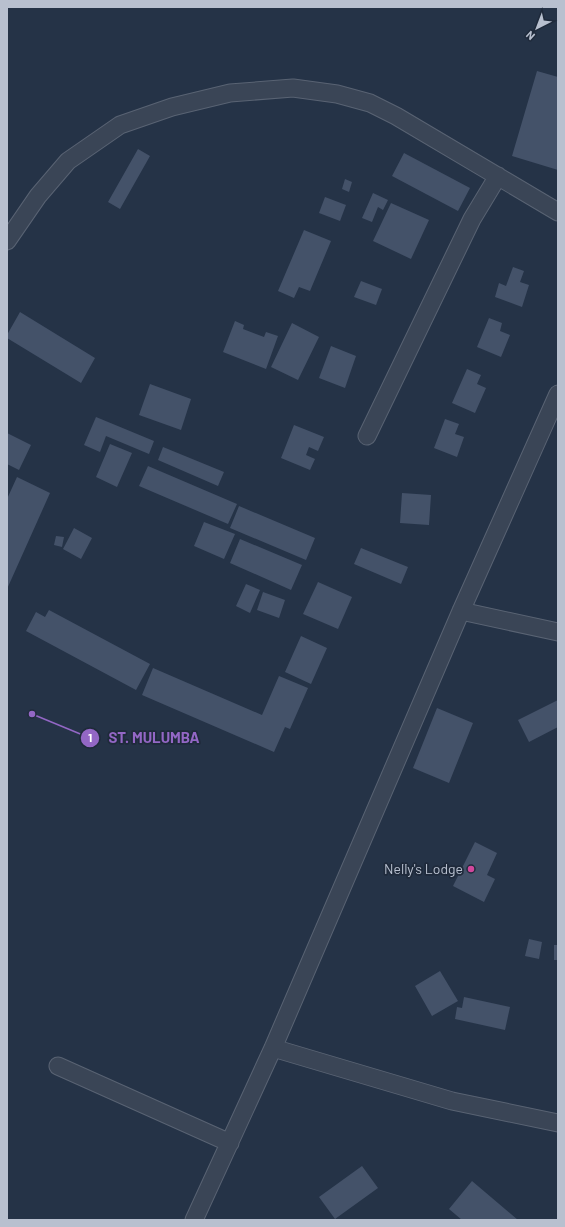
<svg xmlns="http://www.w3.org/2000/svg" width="565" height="1227" viewBox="0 0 565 1227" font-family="Barlow,sans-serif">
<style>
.building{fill:#445269}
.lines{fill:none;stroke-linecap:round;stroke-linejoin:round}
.street-casing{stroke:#596373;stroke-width:19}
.street{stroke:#3a4556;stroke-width:17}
.hotel-dot{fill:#d1479c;stroke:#1f2a3b;stroke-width:1.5}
.labels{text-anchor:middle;stroke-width:3.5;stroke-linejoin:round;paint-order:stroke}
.poi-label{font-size:14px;fill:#b8c0cf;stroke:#1f2a3b;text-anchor:end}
.leader{fill:none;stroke:#9367c5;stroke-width:1.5}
.callout-dot{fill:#9367c5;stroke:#1f2a3b;stroke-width:1.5}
.mark-label{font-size:12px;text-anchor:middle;font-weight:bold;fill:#fff}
.callout-label{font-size:15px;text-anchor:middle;font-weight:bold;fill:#9367c5;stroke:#1f2a3b;stroke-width:3.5;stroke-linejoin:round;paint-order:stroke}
</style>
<rect width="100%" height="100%" fill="#253347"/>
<!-- building -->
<path class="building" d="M537 71 558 77V170L512 156Z
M138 149 150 156 120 209 108 202Z
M404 153 470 188 458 211 392 176Z
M345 179 352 182 349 192 342 189Z
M373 193 388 200 383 210 378 207 372 222 362 218Z
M325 197 346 205 340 221 319 213Z
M391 203 429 220 411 259 373 241Z
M304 230 331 241 310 291 299 287 294 298 278 291Z
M513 267 524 271 520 282 529 285 522 307 495 297 499 283 506 286Z
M361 281 382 289 376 305 354 297Z
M20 312 95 358 81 383 7 338V335Z
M489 318 502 323 500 331 510 335 501 357 477 347Z
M235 321 244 325 243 329 264 337 266 332 278 336 266 369 223 352Z
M292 323 319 337 298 380 271 367Z
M331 346 356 356 345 388 319 378Z
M467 369 481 375 477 384 486 388 475 413 452 403Z
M150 384 191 399 181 430 139 415Z
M96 417 154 441 149 454 106 436 100 452 84 445Z
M445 419 459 424 455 434 464 437 457 457 434 448Z
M294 425 324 437 318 451 309 447 306 455 315 459 310 470 281 458Z
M7 433 31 445 19 470 7 464Z
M110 444 132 453 117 487 96 477Z
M163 447 224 472 218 486 158 460Z
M148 466 237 504 228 524 139 486Z
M17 477 50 493 7 589V499Z
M402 493 431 495 429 525 400 523Z
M239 506 315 538 306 560 230 528Z
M204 522 235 534 224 559 194 546Z
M74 528 92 538 81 559 63 549Z
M56 536 64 537 62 547 54 545Z
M240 539 302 565 291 590 230 563Z
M361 548 408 567 401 584 354 564Z
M318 582 352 597 338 629 303 614Z
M246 584 260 590 250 613 236 606Z
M263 592 285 600 279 618 257 610Z
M49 610 150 664 136 690 26 631 36 612 45 617Z
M301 636 327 648 311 684 285 672Z
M153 668 262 715 279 676 308 688 290 729 285 727 274 752 142 695Z
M558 700V727L529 742 518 720Z
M437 708 473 723 449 783 413 768Z
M475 842 497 853 487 875 495 879 484 902 453 886Z
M529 939 542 942 539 959 525 956Z
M554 945H558V960H554Z
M440 971 458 1001 432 1016 415 986Z
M464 997 510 1007 505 1030 455 1019 457 1007 462 1008Z
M362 1166 378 1188 335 1219 319 1197Z
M472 1181 518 1220H462L449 1209Z"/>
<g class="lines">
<defs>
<path id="street" d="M7 241 38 196 68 161 120 125 172 107 230 93 293 88 337 94 370 103 396 116 558 212
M367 436 472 219 498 176
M461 611 558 632
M273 1048 452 1101 558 1123
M58 1066 230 1143
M194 1220 273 1048 461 611 558 394"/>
</defs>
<!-- street casing -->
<use href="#street" class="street-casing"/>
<!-- street -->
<use href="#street" class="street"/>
</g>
<!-- markers -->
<circle class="hotel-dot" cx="471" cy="869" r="4"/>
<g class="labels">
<!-- poi labels -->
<g class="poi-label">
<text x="463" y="874">Nelly's Lodge</text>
</g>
</g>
<!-- callouts -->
<path class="leader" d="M32 714L90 738"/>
<g class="callout-dot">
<circle cx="32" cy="714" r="4"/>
<circle cx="90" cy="738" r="10"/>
</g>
<g class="mark-label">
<text x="90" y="742">1</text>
</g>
<g class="callout-label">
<text x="154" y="743">ST. MULUMBA</text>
</g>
<!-- border -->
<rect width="565" height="1227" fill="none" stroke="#b8c0cf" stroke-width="16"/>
<!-- north arrow -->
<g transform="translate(537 28) rotate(222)" stroke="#1f2a3b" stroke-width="3" paint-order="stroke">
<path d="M0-3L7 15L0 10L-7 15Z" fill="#b8c0cf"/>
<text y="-6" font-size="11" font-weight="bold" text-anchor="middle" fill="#b8c0cf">N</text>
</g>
</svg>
